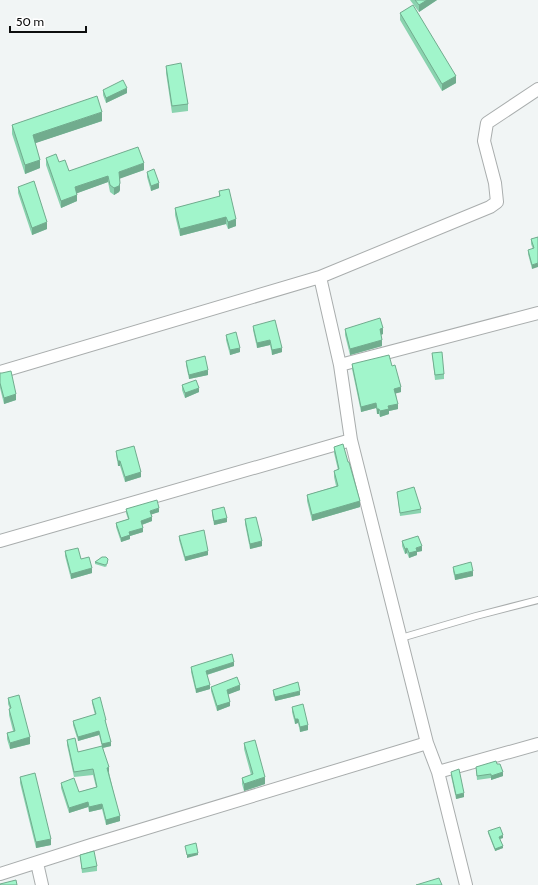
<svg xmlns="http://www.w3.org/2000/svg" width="538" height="885" viewBox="0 0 538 885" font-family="Cabin,sans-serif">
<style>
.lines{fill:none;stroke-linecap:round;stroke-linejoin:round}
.lane-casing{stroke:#a9adad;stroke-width:8}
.street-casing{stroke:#a9adad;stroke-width:14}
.lane{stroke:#fff;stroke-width:6}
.street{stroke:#fff;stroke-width:12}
.wall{fill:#8ad3af}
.shaded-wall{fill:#71ac8e}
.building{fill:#a1f5cb;stroke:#71ac8e}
</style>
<rect width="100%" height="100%" fill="#f1f5f5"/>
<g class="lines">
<defs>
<path id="lane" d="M401 638 476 616 538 600"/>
<path id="street" d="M320 277 490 207 497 202 495 183 484 141 487 123 538 89
M340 365 538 313
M0 372 320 277 340 365 351 440 427 743 438 772 466 885
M0 541 351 440
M438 772 538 744
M37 863 42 885
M0 874 91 845 427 743"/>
</defs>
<!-- lane casing -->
<use href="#lane" class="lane-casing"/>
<!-- street casing -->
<use href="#street" class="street-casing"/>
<!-- lane -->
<use href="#lane" class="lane"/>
<!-- street -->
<use href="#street" class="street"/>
</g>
<!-- wall -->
<path class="wall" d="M410 0H437L419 12Z
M400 13 456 83 442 91 400 20Z
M166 66 188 104V111L172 113 166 73Z
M103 90 127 93 106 103 103 95Z
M102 121 35 143 40 168 25 174 12 134V125Z
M46 158 59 162 69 171 144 170 120 178V190L119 192 114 195 110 192 108 182 77 193V201L61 208 46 165Z
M147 172 159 188 151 191 147 177Z
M18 187 47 229 32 235 18 193Z
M219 191 236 226 228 229 226 224 180 236 175 215V208L219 197Z
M538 237 532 269 528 254V250L533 249 531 244V239Z
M253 326 282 352 272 355 270 345 257 348 253 330Z
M345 329 383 334 381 335 382 346 350 355 345 335Z
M226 335 240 352 230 355 226 340Z
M432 353 444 374V379L435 380Z
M186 361 208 375 189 379 186 365Z
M352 364 392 366 401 392 396 393 398 409 389 411V414L380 417 379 414H377L376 408 361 412 352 369Z
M0 373 16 400 4 404 0 388Z
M182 385 199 392 185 398 182 390Z
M334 447 360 507 312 521 307 501V495L336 486 334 477V471L338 470 334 453Z
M116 451 141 477 125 482 120 466H118L116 455Z
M397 492 421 509V513L400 516Z
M126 509 159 512 151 514 152 521 142 525 143 532 130 536V539L121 542 116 527V523L128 519 126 513Z
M212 510 227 522 214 525 212 514Z
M245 519 262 546 250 549 245 524Z
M179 536 208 555 185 561 179 540Z
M402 541 422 551 417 552V555L409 558 407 553 405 554 402 546Z
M65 551 81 559 92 573 71 579 65 556Z
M102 557 107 566 105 567 95 564V562Z
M453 567 473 576 455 580 453 571Z
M234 666 207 675 210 689 196 693 191 672V667Z
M211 687 240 690 228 694 230 706 217 711 211 691Z
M273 690 300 695 275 701 273 694Z
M8 698 30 744 10 749 7 739V733L13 731 9 715V709H10L8 704Z
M92 700 106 723 111 746 103 748 109 772 120 821 106 825 102 809 89 812 88 807 69 813 61 788V783L79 792 96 787 93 775 74 777 67 745V740L78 752 102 747 99 735 78 741 73 725V721L95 715 92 703Z
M292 707 308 730 300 732 298 723 295 724 292 712Z
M244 743 265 784 244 791 242 784V778L251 775 244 749Z
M497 764 503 776 491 780V778L477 780 476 767Z
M451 772 464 797 456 799 451 776Z
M20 777 51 845 36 848 20 783Z
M488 831 503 838 500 839 503 848 495 851 488 833Z
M80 855 97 866V871L82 873Z"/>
<!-- shaded-wall -->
<path class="shaded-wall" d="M427 0H437L419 12V5Z
M456 76V83L442 91V84Z
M127 88V93L106 103V98Z
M102 112V121L33 144V135Z
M40 160V168L25 174V165Z
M144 163V170L119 179V172Z
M108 176V182L75 194V187Z
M120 183V190L119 192 114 195V188Z
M159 183V188L151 191V186Z
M77 195V201L61 208V201Z
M226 217V224L180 236V229Z
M236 219V226L228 229V222Z
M47 222V229L32 235V228Z
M538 263V267L532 269V265Z
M383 328V334L380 335V329Z
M270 340V345L257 348V343Z
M382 340V346L350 355V349Z
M240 348V352L230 355V350Z
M282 348V352L272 355V350Z
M208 370V375L189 379V375Z
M401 387V392L394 394V389Z
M199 388V392L185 398V393Z
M16 394V400L4 404V398Z
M376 403V408L361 412V407Z
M398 404V409L389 411V414L380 417V411L388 406Z
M377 409H379V414H377Z
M118 461H120V466H118Z
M141 472V477L125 482V477Z
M360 501V507L312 521V515Z
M159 508V512L150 515V511Z
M152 517V521L141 525V521Z
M227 518V522L214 525V521Z
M143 528V532L130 536V539L121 542V538L129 532Z
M262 541V546L250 549V544Z
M422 546V551L417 552V555L409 558V553L416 548Z
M407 548V553L405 554V549Z
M208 551V555L185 561V557Z
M92 568V573L71 579V574Z
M473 571V576L455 580V575Z
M234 662V666L206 675V671Z
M210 685V689L196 693V689Z
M240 685V690L227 695V690Z
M300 691V695L275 701V697Z
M230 702V706L217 711V706Z
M295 719H298V723L295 724Z
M308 725V730L300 732V727Z
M99 731V735L78 741V737Z
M30 737V744L10 749V743Z
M111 742V746L102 748V744Z
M109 767V772L107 773V768Z
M503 772V776L491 780V776Z
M265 777V784L244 791V784Z
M464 793V797L456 799V795Z
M88 802V807L69 813V808Z
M102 804V809L89 812V807Z
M120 816V821L106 825V820Z
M503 835V838L499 839V837Z
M51 839V845L36 848V842Z
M503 846V848L495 851V849Z
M198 853V855L187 858V855Z"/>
<!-- building -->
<path class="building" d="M415 0H427L419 5Z
M413 5 456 76 442 84 400 13Z
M181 63 188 104 172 106 166 66Z
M123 80 127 88 106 98 103 90Z
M97 96 102 112 33 135 40 160 25 165 12 125Z
M138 147 144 163 119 172 120 183 119 186 114 188 110 185 108 176 75 187 77 195 61 201 46 158 56 154 59 162 65 160 69 171Z
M154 169 159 183 151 186 147 172Z
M34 181 47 222 32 228 18 187Z
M229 189 236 219 228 222 226 217 180 229 175 208 220 196 219 191Z
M538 237V263L532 265 528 250 534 248 531 239Z
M380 318 383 328 380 329 382 340 350 349 345 329Z
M275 320 282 348 272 350 270 340 257 343 253 326Z
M236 332 240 348 230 350 226 335Z
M442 352 444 374 435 375 432 353Z
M389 355 392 366 395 365 401 387 394 389 398 404 388 406 389 409 380 411 379 409H377L376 403 361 407 352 364Z
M205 356 208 370 189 375 186 361Z
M11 371 16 394 4 398 0 383V373H2Z
M196 380 199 388 185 393 182 385Z
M343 444 348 462H349L360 501 312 515 307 495 338 486 334 471 339 469 334 447Z
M134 446 141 472 125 477 120 461H118L116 451Z
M414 487 421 509 400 513 397 492Z
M157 500 159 508 150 511 152 517 141 521 143 528 129 532 130 535 121 538 116 523 129 519 126 509Z
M224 507 227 518 214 521 212 510Z
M256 517 262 541 250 544 245 519Z
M204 530 208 551 185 557 179 536Z
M418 536 422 546 416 548 417 551 409 553 407 548 405 549 402 541Z
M78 548 81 559 89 557 92 568 71 574 65 551Z
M102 557H106L108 559 107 564 105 565 95 562Z
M471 562 473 571 455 575 453 567Z
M232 654 234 662 206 671 210 685 196 689 191 667Z
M237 677 240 685 227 690 230 702 217 706 211 687Z
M298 682 300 691 275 697 273 690Z
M19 695 30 737 10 743 7 733 15 731 9 709 11 708 8 698Z
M100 697 106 720H105L111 742 102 744 99 731 78 737 73 721 96 714 92 700Z
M303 704 308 725 300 727 298 719H295L292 707Z
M75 738 78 752 102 746 109 767 107 768 120 816 106 820 102 804 89 807 88 802 69 808 61 783 74 778 79 792 97 787 93 769 74 772 67 740Z
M255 740 265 777 244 784 242 778 253 774 244 743Z
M496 761 497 764H500L503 772 491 776V774L477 776 476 767Z
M459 769 464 793 456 795 451 772Z
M35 773 51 839 36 842 20 777Z
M500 827 503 835 499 837 503 846 495 849 488 831Z
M196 843 198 853 187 855 185 846Z
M94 851 97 866 82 869 80 855Z
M439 878 442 885H416Z
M16 880 17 885H0V884Z"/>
<!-- scale -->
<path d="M10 26v6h76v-6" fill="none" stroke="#0d0e0e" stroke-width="2"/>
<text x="16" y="26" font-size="12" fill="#0d0e0e" stroke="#ffffff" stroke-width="3" paint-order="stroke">50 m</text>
</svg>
